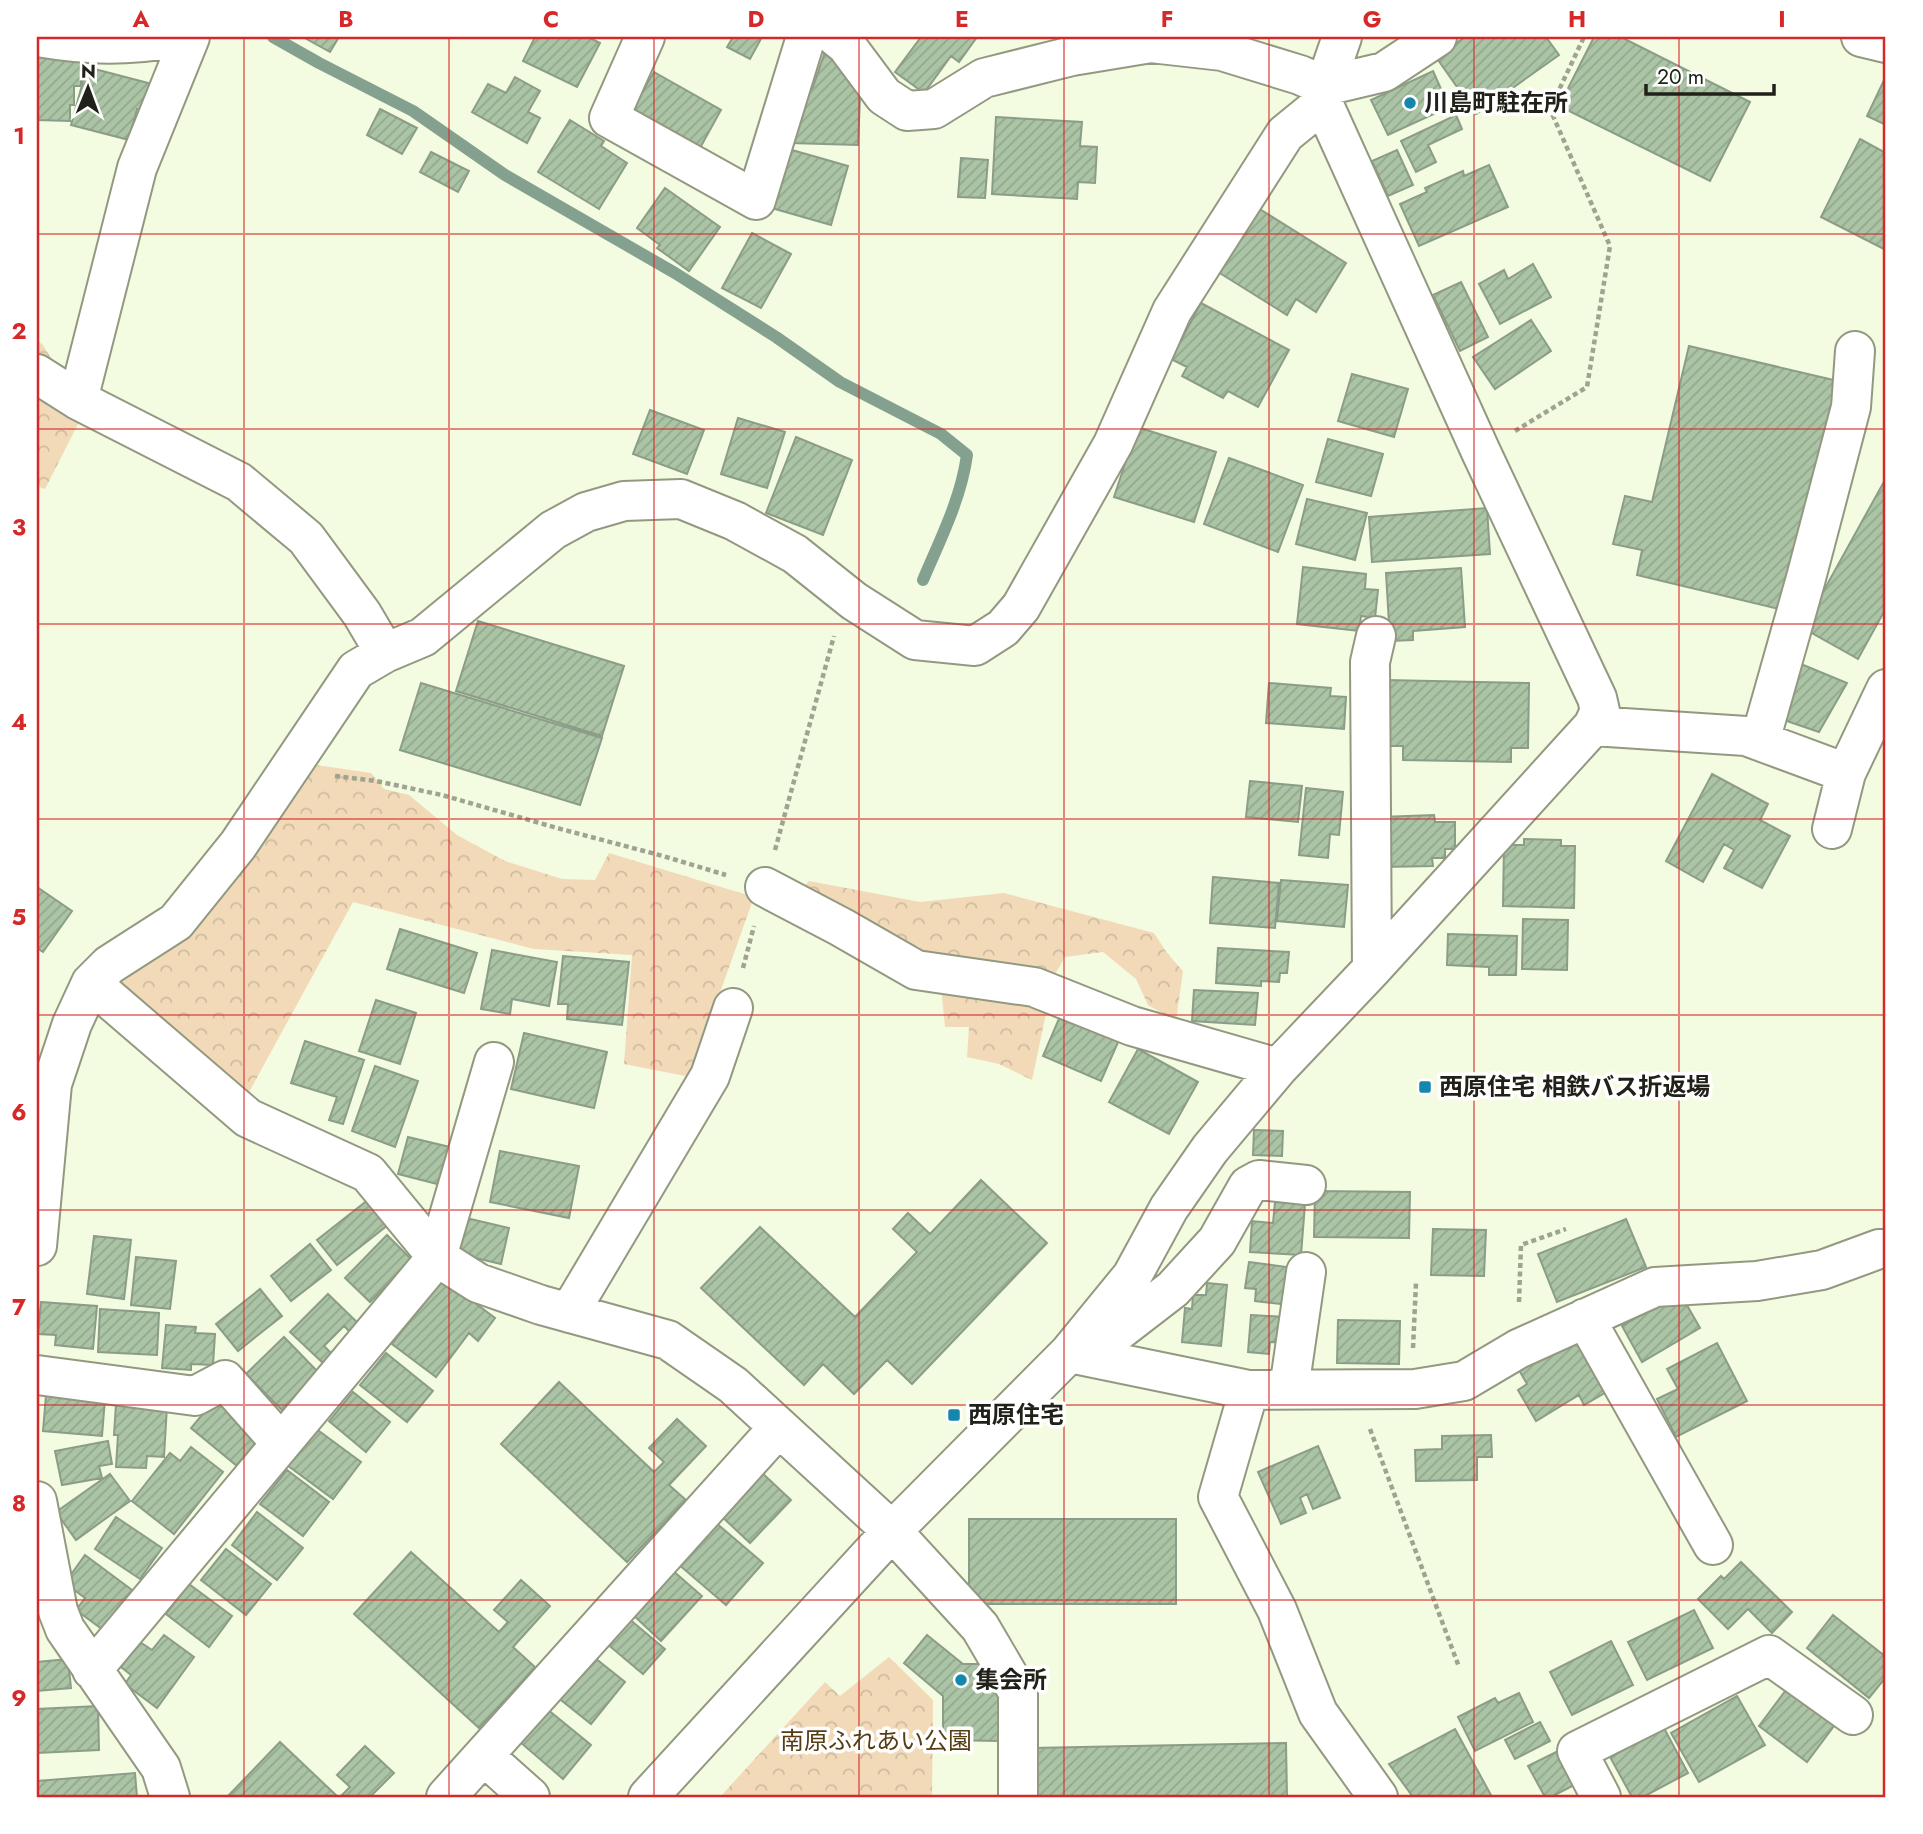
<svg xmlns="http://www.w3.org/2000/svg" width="1923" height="1834" viewBox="0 0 1923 1834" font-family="Jost,'Noto Sans JP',sans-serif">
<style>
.forest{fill:url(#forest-crowns)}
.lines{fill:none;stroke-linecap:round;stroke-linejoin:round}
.stream{stroke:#84a190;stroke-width:12}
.building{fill:url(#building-hatch);stroke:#8b9d88;stroke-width:2}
.minor-casing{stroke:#939981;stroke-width:42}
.path{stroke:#9ea490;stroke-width:4.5;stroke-dasharray:5 3.5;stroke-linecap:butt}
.minor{stroke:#fff;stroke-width:38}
.grid{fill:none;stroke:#d62828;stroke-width:2;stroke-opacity:0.55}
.poi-dot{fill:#1487ad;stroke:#fff;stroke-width:2.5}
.labels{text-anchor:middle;stroke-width:7;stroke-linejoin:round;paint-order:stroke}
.poi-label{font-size:24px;font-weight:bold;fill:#202219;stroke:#fff;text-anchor:start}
.park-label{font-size:24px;fill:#553d14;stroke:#fff}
.neatline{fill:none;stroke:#d62828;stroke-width:2.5}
.grid-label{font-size:23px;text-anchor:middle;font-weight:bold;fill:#d62828}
</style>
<defs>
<pattern id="forest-crowns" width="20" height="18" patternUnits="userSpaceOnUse" patternTransform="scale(1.75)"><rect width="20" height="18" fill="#f2dab9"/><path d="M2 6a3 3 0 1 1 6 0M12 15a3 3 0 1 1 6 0" fill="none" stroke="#cfbb9e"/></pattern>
<pattern id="building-hatch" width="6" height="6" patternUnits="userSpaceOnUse" patternTransform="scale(1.75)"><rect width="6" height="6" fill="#aac4a5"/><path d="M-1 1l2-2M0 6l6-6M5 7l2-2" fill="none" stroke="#92a88d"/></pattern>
</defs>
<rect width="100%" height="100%" fill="#f3fbe0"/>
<!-- forest -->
<path class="forest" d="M37 341 42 344 61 373 80 420 45 489 37 486Z
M303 763 371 773 384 789 409 795 457 835 505 861 562 879 595 880 609 853 754 897 690 1077 624 1064 632 955 534 949 353 902 242 1105 109 984Z
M809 881 920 902 1004 893 1154 933 1167 953 1183 971 1176 1021 1148 1005 1136 979 1103 952 1065 957 1054 976 1032 1080 999 1064 967 1057 969 1027H945L941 986 910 981 920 947 877 934 800 891Z
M889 1657 933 1700 932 1797H720L825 1682 840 1696Z"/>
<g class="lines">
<!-- stream -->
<path class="stream" d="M273 37 319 63 413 111 505 175 675 273 776 337 840 382 941 434 967 455C961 499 940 540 923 580"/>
</g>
<!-- building -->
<path class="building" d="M303 37H339L330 52Z
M535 37H588L600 43 577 87 523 61Z
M733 37H762L750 59 727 47Z
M921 37H977L959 62 951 56 924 93 895 72Z
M1465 37H1546L1559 55 1476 114 1436 57Z
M1594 37H1621L1750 102 1710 181 1559 106Z
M825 52H831L860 97 858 145 790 143 791 112 813 87Z
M37 55 81 61V86H74V105H70V121L37 120Z
M87 67 152 84 145 111 137 109 129 140 71 125Z
M1433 71 1449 107 1388 135 1371 100Z
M654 72 721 110 695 157 631 111Z
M1886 76V125L1867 116Z
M515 77 540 91 528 112 540 118 527 143 472 112 488 84 506 93Z
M380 109 417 128 402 154 367 135Z
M1456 115 1462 129 1428 145 1436 162 1416 172 1401 141Z
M996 117 1082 122 1080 146 1097 147 1095 183 1078 182 1077 199 992 194Z
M570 120 604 141 601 146 627 163 599 209 538 172Z
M1860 139 1886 153V250L1821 217Z
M785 148 848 166 831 225 768 207Z
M1397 150 1413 185 1388 196 1372 161Z
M431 152 469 171 458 192 420 172Z
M961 158 988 160 985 198 958 197Z
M1489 165 1508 207 1419 246 1400 204 1427 192 1425 188 1463 171 1464 176Z
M665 188 720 227 689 271 657 248 660 245 637 228Z
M1258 208 1346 263 1316 312 1296 299 1287 315 1218 272Z
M752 233 791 254 761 308 722 288Z
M1533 264 1551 297 1500 324 1479 284 1504 270 1508 279Z
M1461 282 1488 337 1460 351 1433 295Z
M1201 303 1289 350 1258 407 1228 391 1223 398 1182 376 1187 367 1171 359Z
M1531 320 1551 351 1495 389 1473 357Z
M1689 346 1838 381 1783 610 1637 575 1642 550 1613 544 1625 496 1652 502Z
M1352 374 1408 389 1394 437 1338 421Z
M650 410 704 430 687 474 633 454Z
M738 418 785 432 767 488 721 474Z
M1137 427 1216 452 1194 522 1114 497Z
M796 437 852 460 823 535 766 513Z
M1328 439 1383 454 1371 496 1316 482Z
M1229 458 1303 485 1278 552 1204 524Z
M1886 478V608L1858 659 1803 628Z
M1307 499 1367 513 1355 560 1296 544Z
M1487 508 1490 554 1372 562 1369 517Z
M1303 567 1366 574 1365 589 1378 590 1375 618 1361 616 1359 631 1297 624Z
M1461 568 1465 627 1413 631V640L1390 641 1386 573Z
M478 621 624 666 602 736 456 691Z
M1796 662 1847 683 1819 732 1781 719Z
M1386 680 1529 683 1528 748H1511V762L1403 760V746H1384Z
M421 683 602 738 580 805 400 750Z
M1269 683 1331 688 1330 696 1346 697 1344 729 1266 723Z
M1712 774 1768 804 1760 820 1790 836 1762 888 1724 868 1734 850 1724 844 1703 882 1666 861Z
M1250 781 1302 786 1298 822 1246 817Z
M1306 788 1343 792 1339 835 1330 834 1328 858 1299 855Z
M1434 815 1435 822H1455V849H1445V858H1432L1433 866 1382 867 1381 817Z
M1524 839 1561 840V846H1575L1574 908 1503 906 1504 845H1524Z
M1213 877 1279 883 1275 928 1210 923Z
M1281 880 1348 885 1344 927 1277 921Z
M37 887 72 911 43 952 37 948Z
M1523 919 1568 920 1567 970 1522 969Z
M400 929 477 953 464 993 387 969Z
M1448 934 1517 936 1516 975H1489V967L1447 965Z
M1218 948 1289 952 1287 973H1280L1279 982 1261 981V986L1216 983Z
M492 950 557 962 549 1006 512 999 510 1014 481 1009Z
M563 956 629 962 622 1025 567 1019 568 1004H558Z
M1194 990 1258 993 1255 1025 1192 1021Z
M376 1000 416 1013 400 1064 359 1051Z
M1061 1014 1119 1040 1101 1081 1043 1056Z
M524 1033 607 1052 594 1108 511 1089Z
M305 1041 364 1060 343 1124 329 1120 337 1097 291 1083Z
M1138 1049 1198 1082 1169 1134 1109 1102Z
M375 1066 418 1081 395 1147 352 1131Z
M1254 1130 1283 1131 1282 1156 1253 1155Z
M408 1137 450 1147 441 1185 398 1174Z
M500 1151 579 1166 569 1218 490 1202Z
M981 1180 1047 1243 912 1384 887 1360 854 1394 823 1364 804 1385 701 1288 760 1227 855 1317 917 1252 893 1229 908 1213 930 1234Z
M1315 1191 1410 1192 1409 1238 1314 1237Z
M373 1196 393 1221 337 1265 317 1240Z
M1275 1202 1305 1204 1301 1255 1250 1252 1252 1221 1273 1223Z
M462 1217 509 1228 501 1264 454 1253Z
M1626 1219 1646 1267 1557 1302 1538 1254Z
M1433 1229 1486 1230 1484 1276 1431 1275Z
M387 1235 412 1260 370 1302 345 1278Z
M94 1236 131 1240 124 1299 87 1294Z
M310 1244 331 1270 291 1301 271 1276Z
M136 1257 176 1261 170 1309 131 1305Z
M1249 1262 1301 1269 1297 1306 1255 1301 1256 1289 1245 1288Z
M443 1279 495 1318 478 1341 469 1333 436 1377 392 1344Z
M1207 1283 1227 1285 1221 1346 1182 1342 1185 1308 1192 1309 1193 1295H1206Z
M260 1289 282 1316 238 1351 216 1324Z
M1680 1293 1700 1328 1642 1362 1622 1326Z
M328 1294 360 1325 352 1334 344 1326 324 1346 332 1354 323 1363 290 1332Z
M41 1302 97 1306 93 1349 55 1345 56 1335 38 1334Z
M100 1309 159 1313 157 1355 98 1352Z
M1251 1315 1285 1317 1283 1343 1270 1342 1269 1354 1248 1352Z
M1338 1320 1400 1321 1399 1364 1337 1363Z
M166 1325 196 1327 195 1333 215 1334 213 1365 191 1364V1370L162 1368Z
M1578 1336 1610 1390 1584 1405 1579 1395 1536 1421 1518 1390 1527 1384 1519 1370Z
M284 1337 320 1374 283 1411 246 1374Z
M1717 1343 1747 1401 1676 1437 1657 1399 1678 1389 1667 1369Z
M386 1353 433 1391 407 1422 360 1385Z
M559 1382 654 1472 664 1462 649 1448 677 1419 706 1446 669 1485 686 1500 627 1562 501 1444Z
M353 1392 390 1422 366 1452 329 1421Z
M46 1395 105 1399 102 1436 43 1431Z
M216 1398 262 1435 237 1466 191 1428Z
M116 1404 167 1406 164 1457 147 1456 146 1468 116 1467 118 1435H114Z
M315 1428 361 1462 333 1499 287 1465Z
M1491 1435 1492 1457H1477V1480L1416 1481 1415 1450 1442 1449V1436Z
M108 1441 112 1464 99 1466 102 1478 62 1485 55 1451Z
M1318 1446 1340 1498 1313 1509 1307 1494 1300 1498 1306 1513 1281 1524 1258 1472Z
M191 1447 223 1472 174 1534 132 1501 170 1453 180 1461Z
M287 1470 329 1502 303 1536 260 1504Z
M760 1471 791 1500 750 1543 719 1514Z
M110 1474 130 1501 76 1540 56 1512Z
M257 1512 303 1548 277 1580 232 1545Z
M116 1517 162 1548 140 1579 95 1549Z
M969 1519H1176V1604H969Z
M715 1522 763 1563 726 1605 678 1564Z
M226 1549 271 1584 246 1615 201 1580Z
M411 1552 499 1632 508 1622 494 1610 521 1580 550 1606 513 1647 535 1667 479 1728 354 1614Z
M85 1555 136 1593 106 1632 76 1610 85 1598 65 1583Z
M1741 1562 1792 1612 1772 1633 1748 1609 1728 1629 1698 1599 1721 1576 1724 1579Z
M672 1570 702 1596 661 1641 632 1614Z
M189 1584 232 1616 209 1647 166 1614Z
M1694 1610 1713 1648 1647 1680 1628 1642Z
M1833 1615 1886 1657V1677L1869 1698 1807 1648Z
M628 1618 665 1649 643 1674 606 1643Z
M164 1635 194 1657 157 1708 125 1684 131 1675 121 1667 140 1642 152 1650Z
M927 1635 963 1664H999L998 1741 943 1740V1696L904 1663Z
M1611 1641 1633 1685 1572 1715 1550 1672Z
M590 1654 625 1682 591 1724 556 1696Z
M68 1659 71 1688 37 1691V1662Z
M1789 1686 1837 1722 1807 1762 1759 1726Z
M1519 1693 1533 1722 1475 1751 1458 1717 1495 1698 1498 1703Z
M1737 1696 1765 1745 1699 1782 1671 1733Z
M98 1706 99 1750 37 1753V1709Z
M547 1709 591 1745 563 1779 520 1742Z
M1540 1722 1550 1741 1515 1759 1505 1740Z
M1664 1728 1688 1773 1643 1797H1632L1610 1757Z
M1455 1729 1492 1797H1413L1389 1764Z
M280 1742 338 1797H227Z
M1286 1743 1287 1797H1032V1748Z
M365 1746 394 1773 370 1797H340L350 1787 337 1775Z
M1556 1752 1574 1785 1551 1797H1545L1528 1766Z
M135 1773 137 1797H37V1781Z"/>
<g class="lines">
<defs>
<path id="minor" d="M38 37C90 46 128 46 180 37
M645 37 609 118 756 200 806 37
M836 37 846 45 884 96 907 111 934 109 984 78 1072 56 1151 43 1222 51 1300 75 1325 86 1384 72 1437 37
M1861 37 1886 43
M37 374 78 400 239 482 306 538 362 614 385 653
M78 400 137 168 190 37
M1593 726 1746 736 1846 773 1886 689
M1760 741 1806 578 1851 407 1855 351
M1832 829 1846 773
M765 887 841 927 916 970 1034 987 1132 1026 1278 1068
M1372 969 1370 662 1376 636
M91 983 248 1118 368 1173 437 1257
M37 1246 52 1084 72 1024 91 983 109 965 176 922 238 845 356 670 385 653 423 637 553 530 586 512 624 501 681 499 735 521 795 554 854 601 915 640 975 646 1003 628 1021 607 1113 444 1172 311 1285 134 1323 103
M437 1257 494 1062
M569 1313 710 1076 733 1008
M1585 1318 1713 1545
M1069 1353 1249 1390 1218 1497 1277 1610 1318 1713 1378 1797
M1086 1356 1173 1289 1217 1241 1248 1186 1259 1180 1306 1185
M37 1375 195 1396 225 1380 281 1443
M1289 1389 1306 1272
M1249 1390 1415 1389 1464 1381 1518 1349 1655 1287 1757 1281 1822 1270 1879 1249H1886
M37 1501 58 1611 65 1629 161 1768 170 1797
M92 1670 437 1257 478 1283 541 1305 668 1340 733 1385 892 1531 980 1627 1018 1692V1797
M484 1756 530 1797
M446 1797 779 1427
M648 1797 892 1531 1069 1353 1132 1276 1169 1208 1210 1149 1278 1068 1372 969 1593 726 1600 711 1597 698 1481 452 1323 103 1325 86 1342 37
M1601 1797 1577 1751 1769 1655 1853 1715"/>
</defs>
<!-- minor casing -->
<use href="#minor" class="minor-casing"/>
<!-- path -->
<path class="path" d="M1515 431 1587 387 1610 246 1550 109 1584 37
M335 776 376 781 442 795 557 828 663 856 726 875
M775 850 834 636
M743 968 754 926
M1519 1302 1521 1245 1566 1229
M1413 1348 1416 1283
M1370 1429 1459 1667"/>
<!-- minor -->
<use href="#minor" class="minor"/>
</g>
<!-- grid -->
<path class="grid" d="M244 37V1797M449 37V1797M654 37V1797M859 37V1797M1064 37V1797M1269 37V1797M1474 37V1797M1679 37V1797M37 234H1886M37 429H1886M37 624H1886M37 819H1886M37 1015H1886M37 1210H1886M37 1405H1886M37 1600H1886"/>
<!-- markers -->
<g class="poi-dot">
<circle cx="1410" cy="103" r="7"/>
<rect x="1418" y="1080" width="14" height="14" rx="3.5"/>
<rect x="947" y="1408" width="14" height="14" rx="3.5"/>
<circle cx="961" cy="1680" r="7"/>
</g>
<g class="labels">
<!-- poi labels -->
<g class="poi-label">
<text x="1424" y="111">川島町駐在所</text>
<text x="1439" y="1095">西原住宅 相鉄バス折返場</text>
<text x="968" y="1423">西原住宅</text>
<text x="975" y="1688">集会所</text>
</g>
<!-- park labels -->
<g class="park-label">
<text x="876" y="1749">南原ふれあい公園</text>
</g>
</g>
<!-- border -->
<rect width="1923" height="1834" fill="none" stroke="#ffffff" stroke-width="77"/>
<!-- north arrow -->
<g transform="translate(88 88) rotate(1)" stroke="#ffffff" stroke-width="5" paint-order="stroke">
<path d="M0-5L12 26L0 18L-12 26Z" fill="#202219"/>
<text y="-10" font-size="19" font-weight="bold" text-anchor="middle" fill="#202219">N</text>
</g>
<!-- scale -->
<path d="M1646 84v10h128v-10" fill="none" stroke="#202219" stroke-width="3.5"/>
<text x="1657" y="84" font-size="21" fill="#202219" stroke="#ffffff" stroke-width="5" paint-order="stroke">20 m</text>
<rect x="38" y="38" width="1846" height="1758" class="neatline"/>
<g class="grid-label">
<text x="141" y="27">A</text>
<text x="346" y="27">B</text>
<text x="551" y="27">C</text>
<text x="756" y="27">D</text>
<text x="962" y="27">E</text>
<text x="1167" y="27">F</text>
<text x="1372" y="27">G</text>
<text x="1577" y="27">H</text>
<text x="1782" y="27">I</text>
<text x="19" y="144">1</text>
<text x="19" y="339">2</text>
<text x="19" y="535">3</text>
<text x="19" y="730">4</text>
<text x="19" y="925">5</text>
<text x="19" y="1120">6</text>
<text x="19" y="1315">7</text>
<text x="19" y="1511">8</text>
<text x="19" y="1706">9</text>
</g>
</svg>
